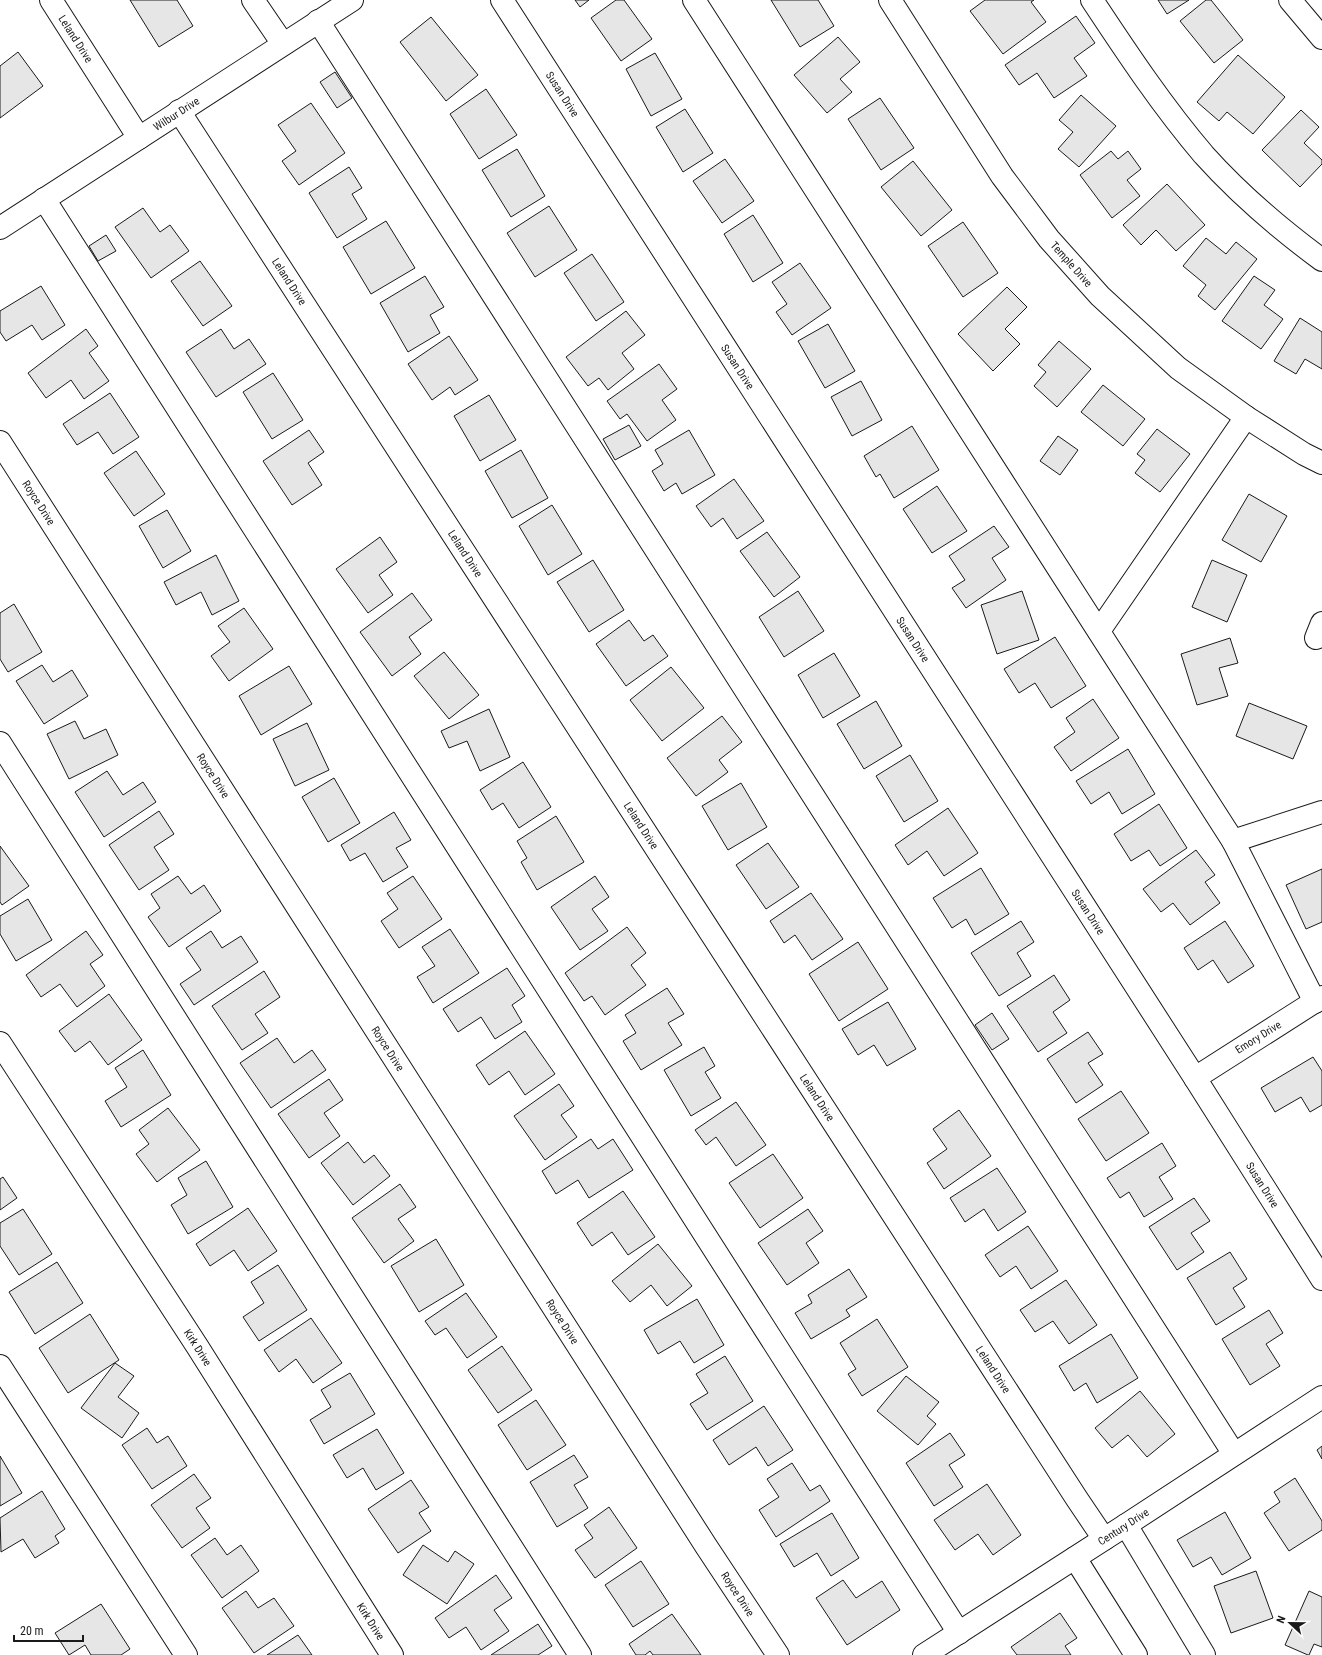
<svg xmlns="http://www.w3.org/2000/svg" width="1322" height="1655" viewBox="0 0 1322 1655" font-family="'Roboto Condensed',sans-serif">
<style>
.building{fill:#e6e6e6;stroke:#1a1a1a}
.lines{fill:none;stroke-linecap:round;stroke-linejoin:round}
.minor-casing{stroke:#1a1a1a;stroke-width:24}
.major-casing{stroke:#1a1a1a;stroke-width:24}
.minor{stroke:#fff;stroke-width:22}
.major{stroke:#fff;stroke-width:22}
.labels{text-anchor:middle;stroke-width:3;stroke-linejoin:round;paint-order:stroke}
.street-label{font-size:11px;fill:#1a1a1a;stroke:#fff}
</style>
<rect width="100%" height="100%" fill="#fff"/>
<!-- building -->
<path class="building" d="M130 0H177L193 26 159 47Z
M575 0H589L580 7Z
M616 0H624L652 39 621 61 591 18Z
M771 0H818L834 26 800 47Z
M985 0H1034L1031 2 1046 22 1003 54 970 11Z
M1158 0H1189L1167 14Z
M1206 0H1211L1243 40 1214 63 1180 21Z
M1076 16 1095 43 1074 58 1087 76 1054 98 1037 73 1019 85 1005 65Z
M431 17 478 75 446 101 400 42Z
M838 37 860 62 840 79 852 92 827 113 794 75Z
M18 52 43 86 0 118V66Z
M655 53 682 99 651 116 626 69Z
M1238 55 1285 97 1253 134 1227 112 1219 121 1197 102Z
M335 72 352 98 337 108 320 82Z
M486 89 517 135 479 159 450 114Z
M1081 95 1116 126 1079 167 1058 149 1073 132 1059 120Z
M880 98 914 148 881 170 848 119Z
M311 103 345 153 299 185 282 161 296 151 278 125Z
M685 109 713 153 683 172 656 127Z
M1301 110 1319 127 1304 143 1322 160V164L1300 187 1262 150Z
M517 149 545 196 511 217 482 170Z
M1111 151 1118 159 1128 151 1141 169 1127 180 1140 196 1112 218 1080 175Z
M725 159 754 201 722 223 693 181Z
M913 161 952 210 921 236 881 187Z
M349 167 362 188 352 194 367 219 337 238 309 193Z
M1167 184 1205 225 1176 251 1156 230 1141 245 1123 225Z
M549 206 577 250 535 277 507 233Z
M143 208 160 232 170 225 189 251 151 278 115 227Z
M753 215 783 263 753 282 724 234Z
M386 221 415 268 371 294 343 247Z
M963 222 998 273 963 297 928 246Z
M106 235 116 251 98 261 89 246Z
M1206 238 1226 254 1236 242 1257 259 1215 310 1198 296 1206 285 1183 266Z
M592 254 624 302 596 321 564 273Z
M200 261 232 306 203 326 171 281Z
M800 263 831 308 792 335 776 312 787 304 772 282Z
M425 276 444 307 430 315 440 333 408 352 380 303Z
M1254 276 1275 290 1264 305 1283 319 1261 349 1222 321Z
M41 286 65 325 42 340 32 325 6 341 0 332V311Z
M1007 287 1027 307 1005 329 1020 344 993 371 958 334Z
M626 311 645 335 622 353 634 369 608 390 599 378 588 386 566 357Z
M1300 318 1322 332V369L1305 359 1296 374 1274 361Z
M828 324 855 371 825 388 798 341Z
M86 329 98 346 89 353 109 381 84 399 71 380 46 398 28 373Z
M221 329 234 349 249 339 266 364 216 397 186 352Z
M449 336 478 380 455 395 450 387 432 400 408 364Z
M1059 341 1091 369 1057 407 1034 386 1046 372 1038 365Z
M659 364 677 389 662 400 676 420 647 441 627 414 620 419 607 401Z
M273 373 303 420 272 439 243 392Z
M861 381 882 420 852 436 831 397Z
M1103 385 1145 419 1123 446 1081 412Z
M110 393 139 437 113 454 98 432 77 445 63 424Z
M489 395 516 440 480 461 454 416Z
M629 425 641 446 615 460 603 439Z
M912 426 939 470 894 498 880 474 876 477 864 456Z
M1157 429 1190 454 1160 492 1135 473 1145 460 1137 454Z
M309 430 324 452 308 463 322 485 292 505 263 461Z
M689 430 715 475 682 494 676 483 664 491 652 471 663 464 655 450Z
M1058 436 1078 450 1060 475 1040 461Z
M521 450 548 498 512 518 485 471Z
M136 451 165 494 134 516 104 473Z
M734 479 764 521 737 539 723 518 711 527 696 506Z
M937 486 967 531 932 553 903 509Z
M1249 494 1287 516 1261 562 1222 540Z
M552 505 582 554 548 575 519 526Z
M167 510 191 551 163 568 139 526Z
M994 526 1009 547 992 558 1006 580 966 608 952 588 965 580 949 556Z
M767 532 800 577 774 597 740 551Z
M380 537 397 562 379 575 393 595 368 613 336 569Z
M216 555 239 601 212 615 201 592 176 605 164 582Z
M593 560 624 610 589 632 557 582Z
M1212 560 1247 575 1227 622 1192 607Z
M798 591 824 631 784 657 759 617Z
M1022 591 1039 640 997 654 981 605Z
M412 593 432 620 409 637 421 654 392 676 360 632Z
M14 604 42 652 8 672 0 659V613Z
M244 608 273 649 229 681 211 656 230 642 218 626Z
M629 620 644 641 653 635 668 656 626 686 596 644Z
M1055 637 1086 686 1051 708 1035 683 1019 693 1004 669Z
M1230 638 1238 663 1219 668 1228 696 1197 705 1181 654Z
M444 652 479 695 449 719 414 676Z
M834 653 860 696 823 718 798 675Z
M42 665 53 682 72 670 88 696 44 724 16 681Z
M289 666 312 704 261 735 239 696Z
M671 667 704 708 662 741 630 700Z
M1093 699 1119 738 1071 771 1054 747 1075 732 1066 718Z
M876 701 902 746 864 769 837 724Z
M1249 703 1307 726 1293 759 1236 736Z
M489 709 510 757 480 771 467 741 449 748 441 731Z
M722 716 742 742 719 760 728 772 696 796 667 758Z
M75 721 84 739 106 729 118 755 69 779 47 734Z
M307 723 329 770 295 786 273 739Z
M1128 749 1155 794 1122 814 1109 792 1091 804 1076 781Z
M910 755 938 801 904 822 876 776Z
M523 762 551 807 519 828 503 803 492 810 480 790Z
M107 771 123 795 143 782 156 802 104 837 75 792Z
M334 778 360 823 328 842 302 797Z
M741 783 767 827 728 850 702 806Z
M1159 804 1187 848 1160 866 1149 850 1131 861 1114 834Z
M948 808 978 853 944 876 927 851 908 865 895 845Z
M159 811 174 834 154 847 169 870 139 890 109 845Z
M394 812 411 840 396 848 408 867 383 882 365 853 350 861 341 845Z
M556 816 584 862 537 890 521 862 527 858 517 841Z
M768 843 799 887 766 909 736 865Z
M0 846 29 886 2 905 0 902Z
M1196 850 1215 875 1205 882 1220 903 1190 925 1173 903 1161 912 1143 889Z
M981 868 1009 914 975 935 966 919 952 928 933 898Z
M1322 869V922L1306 929 1286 885Z
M178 876 191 894 204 885 221 911 169 947 148 917 160 908 151 894Z
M413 876 442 919 399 948 381 921 398 909 387 893Z
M595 876 609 897 592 909 608 931 580 950 551 907Z
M811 893 843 939 812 960 795 935 784 943 770 921Z
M28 899 52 940 16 961 0 934V916Z
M1021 921 1034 942 1017 953 1031 976 999 996 971 953Z
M1225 921 1254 966 1228 983 1213 960 1198 970 1184 948Z
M627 927 646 953 631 965 646 985 605 1015 592 996 584 1001 565 973Z
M450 929 479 973 433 1003 417 977 435 966 422 947Z
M86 931 103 955 90 964 105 986 77 1007 60 984 41 997 26 975Z
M211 931 222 948 241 936 258 962 194 1005 180 984 201 970 186 948Z
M858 942 888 989 839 1021 809 974Z
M507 968 525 996 512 1005 522 1022 495 1039 481 1017 458 1032 443 1009Z
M264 971 280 997 255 1014 268 1033 242 1050 212 1006Z
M1054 975 1070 1000 1053 1012 1067 1033 1038 1052 1007 1006Z
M667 988 684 1014 668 1023 682 1045 641 1070 623 1041 636 1033 625 1015Z
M109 994 142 1040 108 1065 90 1041 75 1052 59 1031Z
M888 1002 916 1049 887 1066 874 1045 858 1055 842 1029Z
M992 1013 1009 1039 992 1050 975 1025Z
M525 1031 555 1074 525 1095 509 1071 489 1085 476 1065Z
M1088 1032 1103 1054 1088 1063 1103 1085 1076 1103 1047 1059Z
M277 1038 294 1063 312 1050 326 1070 271 1108 240 1063Z
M704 1047 715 1066 705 1072 721 1098 691 1116 664 1070Z
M143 1050 171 1095 121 1127 105 1101 127 1087 115 1068Z
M1313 1057 1322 1071V1105L1310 1112 1301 1097 1275 1112 1261 1088Z
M329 1079 343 1100 324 1113 340 1136 309 1158 278 1114Z
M559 1084 574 1106 561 1115 577 1137 545 1160 514 1116Z
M1121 1091 1149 1133 1106 1161 1078 1119Z
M736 1102 766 1145 736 1166 716 1137 706 1145 695 1130Z
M168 1108 200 1150 157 1182 136 1154 149 1144 139 1130Z
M959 1110 991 1156 944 1189 927 1163 947 1149 933 1129Z
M591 1139 598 1149 613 1139 633 1170 589 1198 578 1180 556 1194 542 1171Z
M348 1142 364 1163 374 1155 390 1176 353 1205 321 1163Z
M1162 1143 1176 1166 1159 1177 1173 1199 1144 1217 1129 1192 1120 1198 1107 1178Z
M773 1154 803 1198 760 1228 729 1183Z
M206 1161 233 1207 188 1234 171 1205 187 1195 178 1178Z
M997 1168 1026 1212 998 1231 984 1209 965 1222 950 1198Z
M3 1177 17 1198 0 1210V1179Z
M400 1184 416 1207 398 1219 414 1241 384 1263 352 1218Z
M623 1191 655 1237 628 1255 612 1232 592 1246 577 1223Z
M1194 1198 1210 1221 1191 1233 1204 1252 1177 1270 1149 1227Z
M248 1208 277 1251 248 1271 234 1250 210 1266 196 1244Z
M23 1209 52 1254 19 1275 0 1246V1223Z
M808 1209 823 1231 806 1243 819 1263 787 1285 758 1243Z
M1028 1226 1058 1271 1031 1289 1016 1266 1000 1277 985 1255Z
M436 1239 464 1285 419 1312 391 1266Z
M658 1244 692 1286 667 1306 651 1285 630 1302 612 1281Z
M1230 1252 1247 1279 1233 1288 1245 1307 1216 1325 1187 1278Z
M57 1262 83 1303 35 1334 9 1292Z
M278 1265 307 1310 259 1341 243 1317 264 1303 251 1282Z
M849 1269 867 1297 846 1310 850 1316 811 1339 795 1313 812 1303 808 1295Z
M1066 1280 1097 1325 1069 1344 1053 1321 1035 1332 1020 1310Z
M466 1293 497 1337 467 1358 446 1328 435 1335 425 1321Z
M697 1299 724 1345 694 1363 680 1341 658 1354 644 1330Z
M1269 1310 1283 1333 1266 1344 1280 1366 1250 1385 1222 1339Z
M90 1314 119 1360 68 1393 39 1348Z
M311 1318 342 1363 313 1383 296 1359 279 1372 264 1350Z
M877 1319 908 1367 862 1396 848 1374 856 1369 840 1343Z
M1111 1334 1138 1378 1097 1403 1086 1383 1074 1391 1059 1366Z
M502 1346 532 1390 498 1413 468 1370Z
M725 1356 753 1401 707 1430 690 1404 708 1393 696 1374Z
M115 1363 134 1376 118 1397 139 1413 122 1438 81 1408Z
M350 1373 375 1414 324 1444 310 1420 331 1407 321 1390Z
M906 1376 939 1402 927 1416 936 1424 918 1445 877 1411Z
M1140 1391 1175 1434 1147 1457 1128 1435 1112 1448 1095 1428Z
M536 1400 566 1445 527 1470 498 1425Z
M764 1406 793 1450 768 1466 756 1447 729 1465 713 1440Z
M147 1428 157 1443 168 1436 187 1466 152 1489 122 1445Z
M377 1429 404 1473 376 1490 363 1468 347 1478 333 1455Z
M950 1433 965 1455 949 1465 963 1487 934 1506 906 1463Z
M1322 1446V1459L1317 1450Z
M574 1455 588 1477 574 1485 588 1508 557 1527 530 1482Z
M0 1456 22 1493 0 1506Z
M792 1463 810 1491 820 1485 830 1501 776 1537 759 1510 779 1497 767 1479Z
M194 1474 211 1498 196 1508 210 1528 182 1548 151 1505Z
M1295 1478 1322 1521V1530L1289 1551 1264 1513 1280 1502 1274 1492Z
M411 1480 429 1507 419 1513 431 1531 398 1553 368 1509Z
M987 1484 1021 1535 993 1555 978 1534 955 1550 934 1520Z
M42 1491 65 1529 55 1536 59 1543 35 1558 23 1539 1 1552 0 1518Z
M609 1507 637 1548 595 1578 575 1550 593 1538 584 1525Z
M1225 1512 1251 1558 1222 1575 1211 1557 1193 1567 1177 1540Z
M832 1513 859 1558 831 1576 817 1553 794 1567 780 1544Z
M215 1538 227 1555 241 1545 259 1571 222 1598 191 1555Z
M423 1545 448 1562 455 1551 474 1564 447 1604 403 1575Z
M641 1561 669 1604 633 1627 605 1585Z
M1256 1571 1273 1618 1231 1633 1214 1586Z
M496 1575 512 1598 494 1610 509 1631 481 1650 466 1627 449 1638 435 1618Z
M843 1580 856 1598 882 1581 900 1610 847 1645 816 1598Z
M246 1591 258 1608 274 1598 294 1626 254 1653 222 1608Z
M1309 1591 1322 1597V1647L1314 1644 1309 1655H1308L1285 1645Z
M101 1604 130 1649 121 1655H91L85 1645 69 1655 55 1633Z
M1060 1613 1077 1638 1065 1646 1071 1655H1017L1011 1647Z
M672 1614 701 1655H653L650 1651 645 1655H636L629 1644Z
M538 1624 552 1646 538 1655H491Z
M298 1635 312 1655H267Z"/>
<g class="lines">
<defs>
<g id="minor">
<path id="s1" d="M51 0 139 138"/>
<path d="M253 0 283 44"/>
<path id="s2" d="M502 0 1195 1078"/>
<path d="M694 0 1233 841 1315 1002"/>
<path id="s3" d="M890 0 1002 176 1049 239 1100 296 1178 368 1246 417 1304 454 1322 463"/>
<path d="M1092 0C1127 53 1163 107 1204 155 1239 194 1280 229 1322 260"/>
<path d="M1290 0 1322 38"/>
<path d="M318 21 1234 1454"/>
<path id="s4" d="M179 111 1077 1499 1104 1539"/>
<path d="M44 199 959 1633"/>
<path id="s5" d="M0 228 352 0"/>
<path id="s6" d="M0 442 706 1546 778 1655"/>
<path d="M1099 631 1246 417"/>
<path d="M1316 638 1322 623"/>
<path d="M0 743 580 1655"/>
<path d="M1233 841 1322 812"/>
<path id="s7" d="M0 1043 197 1346 392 1655"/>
<path d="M0 1366 186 1655"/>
<path d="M1126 1525 1204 1655"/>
<path d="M1075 1558 1136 1655"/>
</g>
<g id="major">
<path id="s8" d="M1322 997 1195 1078 1322 1279"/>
<path id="s9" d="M924 1655 1126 1525 1322 1397"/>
</g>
</defs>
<!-- minor casing -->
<use href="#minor" class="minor-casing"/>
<!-- major casing -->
<use href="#major" class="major-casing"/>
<!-- minor -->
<use href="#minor" class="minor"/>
<!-- major -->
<use href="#major" class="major"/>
</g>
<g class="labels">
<!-- street labels -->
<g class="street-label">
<text dy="4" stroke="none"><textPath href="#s1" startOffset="46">Leland Drive</textPath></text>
<text dy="4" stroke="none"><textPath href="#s2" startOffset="112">Susan Drive</textPath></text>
<text dy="4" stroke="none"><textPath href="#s5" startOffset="210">Wilbur Drive</textPath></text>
<text dy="4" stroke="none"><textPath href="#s3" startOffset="321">Temple Drive</textPath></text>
<text dy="4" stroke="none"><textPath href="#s4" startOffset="203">Leland Drive</textPath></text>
<text dy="4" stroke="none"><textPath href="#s2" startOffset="436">Susan Drive</textPath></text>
<text dy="4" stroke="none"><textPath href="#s6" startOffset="72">Royce Drive</textPath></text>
<text dy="4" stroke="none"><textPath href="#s4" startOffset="527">Leland Drive</textPath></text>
<text dy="4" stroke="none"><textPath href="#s2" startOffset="760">Susan Drive</textPath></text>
<text dy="4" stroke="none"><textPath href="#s6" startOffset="396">Royce Drive</textPath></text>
<text dy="4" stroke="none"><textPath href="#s4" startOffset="851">Leland Drive</textPath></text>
<text dy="4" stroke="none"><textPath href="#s2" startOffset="1084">Susan Drive</textPath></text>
<text transform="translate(1258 1037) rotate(-32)" y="4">Emory Drive</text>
<text dy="4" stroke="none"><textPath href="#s6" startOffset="720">Royce Drive</textPath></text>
<text dy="4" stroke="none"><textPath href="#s4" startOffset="1175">Leland Drive</textPath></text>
<text dy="4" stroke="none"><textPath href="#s8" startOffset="277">Susan Drive</textPath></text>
<text dy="4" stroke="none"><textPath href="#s6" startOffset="1044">Royce Drive</textPath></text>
<text dy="4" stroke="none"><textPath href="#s7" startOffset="363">Kirk Drive</textPath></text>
<text dy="4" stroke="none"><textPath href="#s4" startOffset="1499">Leland Drive</textPath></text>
<text dy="4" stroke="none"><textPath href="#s9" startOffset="237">Century Drive</textPath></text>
<text dy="4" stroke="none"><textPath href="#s6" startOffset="1368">Royce Drive</textPath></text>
<text dy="4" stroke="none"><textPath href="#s7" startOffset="687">Kirk Drive</textPath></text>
</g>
</g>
<!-- north arrow -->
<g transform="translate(1290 1623) rotate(292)" stroke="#ffffff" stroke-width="3" paint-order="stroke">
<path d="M0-3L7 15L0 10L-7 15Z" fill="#1a1a1a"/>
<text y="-6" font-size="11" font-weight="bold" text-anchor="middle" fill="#1a1a1a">N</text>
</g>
<!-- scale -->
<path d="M14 1635v6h69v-6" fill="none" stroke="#1a1a1a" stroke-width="2"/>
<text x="20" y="1635" font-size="12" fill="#1a1a1a" stroke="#ffffff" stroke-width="3" paint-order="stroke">20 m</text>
</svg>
